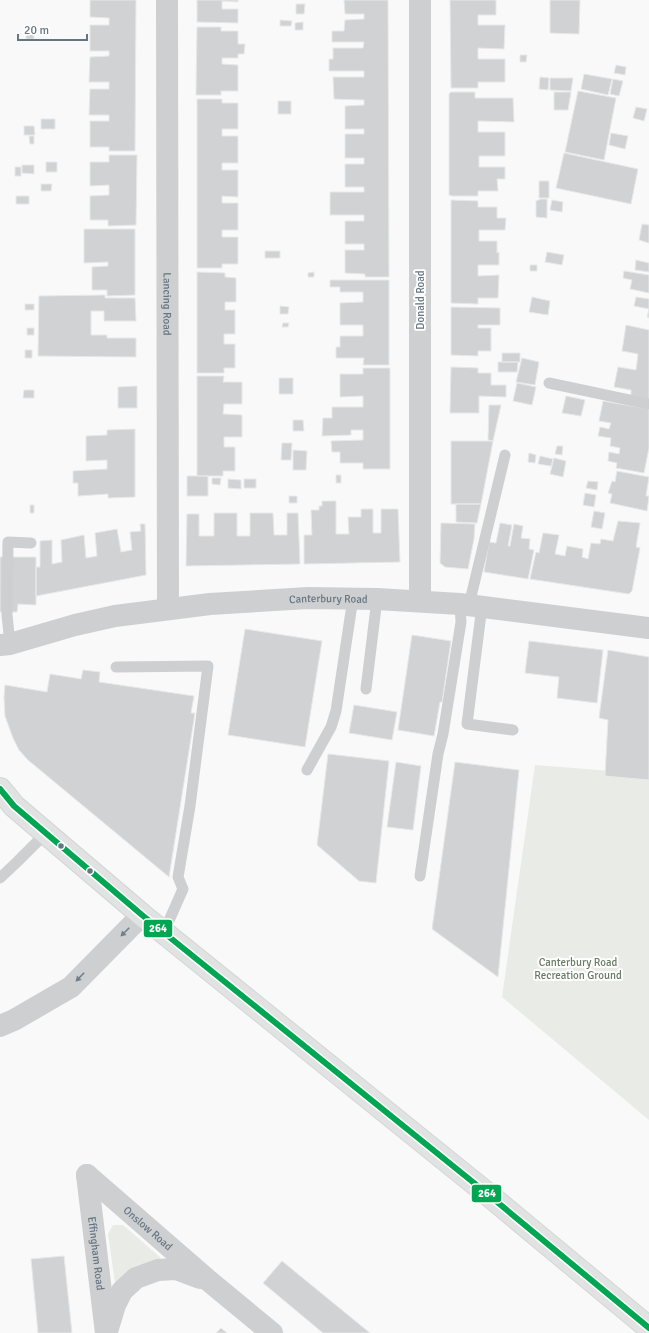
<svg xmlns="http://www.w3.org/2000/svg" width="649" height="1333" viewBox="0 0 649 1333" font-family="Signika,sans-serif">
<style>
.green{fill:#e8ebe6}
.building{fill:#d0d2d3;stroke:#e8e8e8}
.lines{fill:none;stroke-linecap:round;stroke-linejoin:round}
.primary-casing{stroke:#d5d6d7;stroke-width:24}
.service{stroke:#cecfd0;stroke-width:11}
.minor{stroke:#cecfd0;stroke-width:22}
.tertiary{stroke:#cecfd0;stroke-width:22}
.primary{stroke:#e1e2e2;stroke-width:22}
.bus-1-casing{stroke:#fff;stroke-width:9}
.bus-1{stroke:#00a651;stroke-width:6}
.oneway{fill:#707f8b}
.bus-dot{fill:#657683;stroke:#fff;stroke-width:1.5}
.labels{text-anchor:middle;stroke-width:4;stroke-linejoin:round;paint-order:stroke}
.street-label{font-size:11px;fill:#657683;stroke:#fff}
.park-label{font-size:11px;fill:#687a64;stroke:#fff}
.line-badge{stroke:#fff;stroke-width:1.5}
.badge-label{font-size:11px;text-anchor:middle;font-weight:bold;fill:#fff}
</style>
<rect width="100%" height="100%" fill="#f9f9f9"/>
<!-- green -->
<path class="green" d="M535 765 649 774V1120L502 997Z
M113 1225H123L161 1258 140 1266 115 1283 108 1234Z"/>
<!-- building -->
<path class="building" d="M90 0H136L135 151H109V147H90V121H109V115H89L90 89H109V82H89L90 57 109 56V51H90V25H109V18L90 17Z
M197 0H238V2L222 1V9H238V23L197 22Z
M344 0H388L389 277H365V274L345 273V250H364V244H345V221H364V215H330V192H364V187H345V164H364V158H345V134H364V129H345V106L364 105V100L334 99 333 77H364V71H329V59H333V48H363L364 42H332V31H344L345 20 364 19V14H345Z
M450 0H496V15H478V25H505L504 49 478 48V59H505V82H478V88H451Z
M550 0H580L579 34 550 33Z
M296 4H305L304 14H296Z
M280 20 292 21 291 26H280Z
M303 22V30H295V23Z
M197 27H221V31H238V44H245L244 54H238V58H222V64L238 65V91H221V95H196Z
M26 30H34V39H26Z
M520 55H527L526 62H520Z
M616 65 626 67 625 75 614 73Z
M584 74 612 79 608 95 581 89Z
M540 77 549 78 548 90 539 89Z
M550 78H573L571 91 550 90Z
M613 79 623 81 619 96 610 94Z
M578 91 616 98 604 160 565 152Z
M451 92H475V98H513L514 122 478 121V132H505V156H479V167H505V179H497L498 191H478V196H452L449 195V94Z
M554 92H571L568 110H554Z
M197 99H222V103H238V129H222V136H238V163H222V170H238V197L222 196V203H238V230H222V237H238V264H222V268H197Z
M278 101H291V114H278Z
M636 107 647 109 644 121 633 118Z
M41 119H55V129H41Z
M24 126H34L35 135H24Z
M611 133 628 136 625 149 609 145Z
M29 136H34V144H30Z
M564 153 638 169 631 204 556 188Z
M109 155H137L136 225 108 226V220H90V196L109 195V185L90 186V162H109Z
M46 162H57V172H46Z
M22 165H34V174L22 173Z
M15 167H21V176H15Z
M539 181H549V198H539Z
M41 184H52L51 191H41Z
M16 196H29V204H16Z
M541 199H547V218L536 217V201Z
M451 200 478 201V207H497V218H506L505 230H479V241H497V253L499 252V265H478V276L499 275 498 298H478V304L451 303Z
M552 200 563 202 562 212 550 210Z
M642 224 649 225V243L639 240Z
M84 229H135V295L107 296V290H92V267L108 266V262L84 263Z
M265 251H280V258H265Z
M547 252 564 255 562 265 545 262Z
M636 260 649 263V272L635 270Z
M530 265H537V271H530Z
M624 271 649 275V293L630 289 632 280 623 278Z
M197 272 225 273V277L236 278V302H225V310H235V334H224V344H235V368H224V373H197Z
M314 272V277H308V273Z
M330 280H389V365H363L364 358H336V347H340V336H363V325H340V303L363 302V292H340V287H330Z
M105 295V298H135L136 321H104V311H91V335H107V338H136V357L38 356 39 296Z
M532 297 550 301 548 315 529 312Z
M636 297 649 299V318L647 317 649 309 634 306Z
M25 304H34V310H25Z
M280 306 289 307 288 314H280Z
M451 307 500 308V325H478V328H491V351H478V356L451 355Z
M283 323H289L288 327H282Z
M626 325 649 330V399L631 396V390L614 387 618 367 636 370 638 354 622 351Z
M27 328H34V335H27Z
M25 350H32V358H25Z
M502 353H520V362H502Z
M522 358 539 362 535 385 516 382Z
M498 362H518L517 372H498Z
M451 367 478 368V373H491V385H506V397L479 396V413H450Z
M363 368H390V469H363V463H340V452H332L331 441 363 440V430H351V435L322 436 323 418H332V407H363V396L340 397V374H363Z
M197 376H224L223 382H242V404H224L223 414 242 415V437H224V447H235V471H223V476H197Z
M279 378H293V394H279Z
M517 383 536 387 532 405 513 401Z
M137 386V408H118V387Z
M24 390H34V398H23Z
M566 396 585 400 581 416 562 413Z
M603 401 649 409V448L644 473 616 468 617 463 608 461 609 452 619 454 620 448 610 446 611 438 598 436 600 427 609 429 611 423 599 421Z
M489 405H501L493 441 488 440Z
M293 420H303L304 431H293Z
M135 429V497L108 498V494L78 496V483H73V471L107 469V460L86 461V436L107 435V430Z
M451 441H493L481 504H451Z
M282 443H292L291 460H281Z
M557 446H563L562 455 555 454Z
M293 450 307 451 306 470H293Z
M529 453 536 455 535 463 528 462Z
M540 456 553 459 551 466 538 464Z
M554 458 566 461 563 477 550 474Z
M617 471 649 477 646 496H649L647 511 610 503 612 494 608 493 612 481 615 482Z
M336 475H341V483H336Z
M187 476H208V496H187Z
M212 478H221L220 485 212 484Z
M228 479 241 480V489L228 488Z
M244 479H256V488H244Z
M588 481 598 482 597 490 586 488Z
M585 493 596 495 594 507 583 505Z
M289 496H297V503H289Z
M322 501H336V534H349L348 517H361V509H373V533H381V509H398L400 562 304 564V535H312L311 510H319V506H322Z
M456 504H481L477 523 456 522Z
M30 505H34V513H30Z
M594 511 605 513 602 529 591 527Z
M214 513H237V536H250V513H273L274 535H287V513H298L300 564 186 566 187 514H199V536H214Z
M618 521 640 523 636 547 640 548 632 591 629 594 530 579 536 552 539 553 543 533 559 535 555 554 565 556 567 546 583 549 582 557 588 559 591 543 600 544 601 539 613 541Z
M441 523 475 524 474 539 468 569 445 567 440 563Z
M500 523 512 525 508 546H510L514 524 523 526 521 538 530 539 529 549 534 550 528 579 484 572 489 542 496 543Z
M140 524H145L146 575 36 596V567H40V541L52 540V564L62 562 61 540 84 535 86 558 97 556 95 533 117 529 121 552 132 550 130 532 141 531Z
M0 557H36V605L18 604 17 612H0Z
M245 629 322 641 305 747 228 735Z
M412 635 451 641 442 702H440L434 736 398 730Z
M529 641 603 650 597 703 557 698 559 677 525 673Z
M608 650 649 657V780L605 776 608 720 599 718Z
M83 670 100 672 99 682 194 696 191 713H195L169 877 28 760 19 750 13 738 5 716 4 697 5 685 47 692 50 674 81 679Z
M354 705 397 712 392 740 349 733Z
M328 754 389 761 376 883 359 881 317 845Z
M396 762 421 766 413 830 387 827Z
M455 762 519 770 498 977 432 929Z
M64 1256 72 1333H38L31 1259Z
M282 1261 370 1333H323L263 1283Z
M221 1328 227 1333H216Z"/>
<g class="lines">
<defs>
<path id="primary" d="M0 789 14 806 142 915 479 1187 649 1328"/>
</defs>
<!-- primary casing -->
<use href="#primary" class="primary-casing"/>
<!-- service -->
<path class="service" d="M549 383 649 404
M469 605 505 455
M482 606 467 724 513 730
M10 644 7 615 8 542 31 543
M116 667 208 666 190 806 178 877 183 889 164 932
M366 689 377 599
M307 770 331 727 336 711 353 598
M420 876 438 754 443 734 461 622 460 604
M0 878 17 862 46 833"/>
<!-- minor -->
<g class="minor">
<path id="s1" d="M167 0 168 609"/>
<path d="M420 0V601"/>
<path d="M0 1026 14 1020 71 987 142 915"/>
<path id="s2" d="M87 1175 209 1281 272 1333"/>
<path id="s3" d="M87 1175 106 1333"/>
<path d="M108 1328 115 1305 122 1291 136 1278 158 1270 176 1269 200 1278"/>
</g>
<!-- tertiary -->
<path class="tertiary" id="s4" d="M0 645 10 644 75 625 115 616 210 604 308 598 377 599 460 604 649 628"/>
<!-- primary -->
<use href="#primary" class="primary"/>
<defs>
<path id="bus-1" d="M0 789 14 806 142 915 479 1187 649 1328"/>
</defs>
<!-- bus-1 casing -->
<use href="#bus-1" class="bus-1-casing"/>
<!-- bus-1 -->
<use href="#bus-1" class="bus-1"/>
</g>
<!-- one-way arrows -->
<defs><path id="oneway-solid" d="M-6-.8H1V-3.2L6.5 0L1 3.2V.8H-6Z"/></defs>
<g class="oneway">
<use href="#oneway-solid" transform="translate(125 932) rotate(135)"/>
<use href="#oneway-solid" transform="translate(80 977) rotate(134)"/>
</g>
<!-- markers -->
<g class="bus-dot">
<circle cx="61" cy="846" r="3.5"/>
<circle cx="90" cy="871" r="3.5"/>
</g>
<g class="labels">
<!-- street labels -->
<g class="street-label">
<text transform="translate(420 300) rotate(-90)" y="4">Donald Road</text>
<text dy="4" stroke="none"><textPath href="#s1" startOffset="304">Lancing Road</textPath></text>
<text dy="4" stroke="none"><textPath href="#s4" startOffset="333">Canterbury Road</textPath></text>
<text dy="4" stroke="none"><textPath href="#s2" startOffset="81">Onslow Road</textPath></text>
<text dy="4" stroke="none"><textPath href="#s3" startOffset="79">Effingham Road</textPath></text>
</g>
<!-- park labels -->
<g class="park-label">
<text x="578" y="966">Canterbury Road<tspan x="578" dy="13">Recreation Ground</tspan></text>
</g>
</g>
<g class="line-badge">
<rect x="143" y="919" width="30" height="19" rx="4" fill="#00a651"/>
<rect x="471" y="1184" width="31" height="19" rx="4" fill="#00a651"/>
</g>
<g class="badge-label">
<text x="158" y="932">264</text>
<text x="487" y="1197">264</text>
</g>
<!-- scale -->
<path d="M18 34v6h69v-6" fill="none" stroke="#657683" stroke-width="2"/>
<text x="24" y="34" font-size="12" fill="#657683" stroke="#ffffff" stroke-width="3" paint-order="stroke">20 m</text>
</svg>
